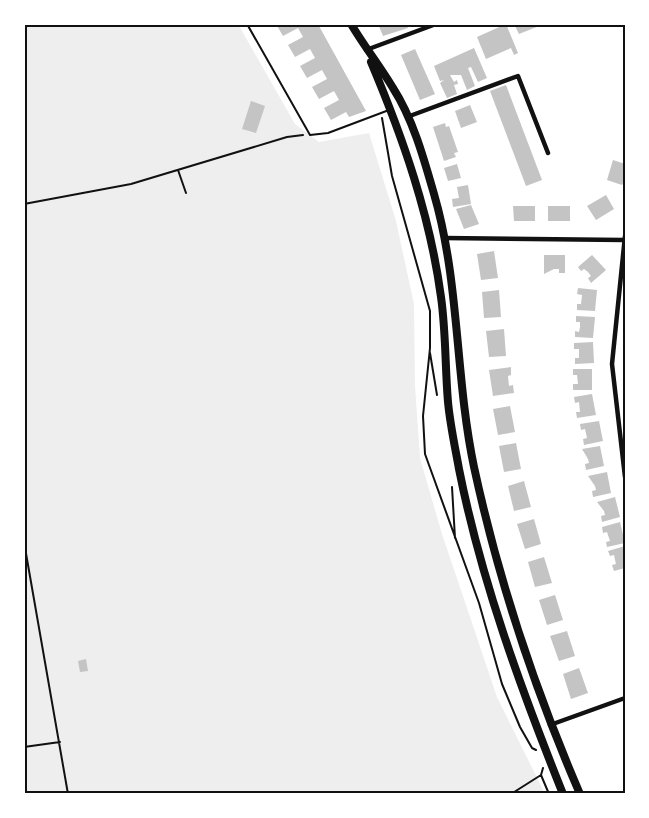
<svg xmlns="http://www.w3.org/2000/svg" width="649" height="818" viewBox="0 0 649 818" font-family="Raleway,sans-serif">
<style>
.green{fill:#eee}
.building{fill:#c4c4c4}
.lines{fill:none;stroke-linecap:round;stroke-linejoin:round}
.path{stroke:#111;stroke-width:2}
.service{stroke:#111;stroke-width:2}
.minor{stroke:#111;stroke-width:4.5}
.primary{stroke:#111;stroke-width:8}
.neatline{fill:none;stroke:#111;stroke-width:2}
</style>
<rect width="100%" height="100%" fill="#fff"/>
<!-- green -->
<path class="green" d="M24 24H238L295 124 319 142 369 133 396 221 414 304 415 386 420 458 442 534 497 697 545 794H24Z"/>
<!-- building -->
<path class="building" d="M276 24 319 26 366 111 349 117 346 112 331 120 324 108 339 100 334 91 319 99 312 87 327 79 322 70 307 78 300 66 315 58 310 49 295 57 288 45 303 37 298 28 283 36Z
M378 24H406L408 28 383 36Z
M506 24 518 53 514 55 511 48 486 59 477 37Z
M514 24H544L519 34Z
M474 48 487 78 478 82 471 67 468 68 475 86 467 90 461 75H450L454 82 457 80 458 84 454 85 457 94 447 98 440 83 444 80 440 81 434 66Z
M415 49 435 94 420 100 401 55Z
M506 85 542 180 526 186 490 91Z
M251 101 265 106 256 133 242 129Z
M470 105 477 122 461 128 455 111Z
M445 123 446 127 449 126 458 152 454 153 456 157 444 161 433 127Z
M613 160 625 164V180L622 185 607 180Z
M457 164 461 178 448 181 444 168Z
M468 185 471 204 453 207 452 199 459 198 457 187Z
M606 195 614 209 596 220 587 206Z
M471 205 479 224 464 229 456 209Z
M513 206H535V221H514Z
M548 206H570V221H548Z
M494 251 498 278 481 280 477 254Z
M544 255H565V273H559V269H554L544 274Z
M592 255 606 270 591 283 588 278 591 276 588 272 584 269 581 271 578 267Z
M578 288 597 290 595 311 577 310V304H581L582 295 577 294Z
M499 290 501 317 484 318 482 292Z
M576 316 595 317 593 338 575 337V331L579 332 580 327V322H576Z
M504 329 506 356 489 357 486 331Z
M593 342 594 363 575 364V358H579V349H574V343Z
M511 367V375L508 376 509 386 513 385 514 393 493 396 489 370Z
M573 369H592V390H573V384H578L577 375H573Z
M592 394 596 415 577 418 576 412H580L579 402 575 403 574 397Z
M510 406 515 432 498 435 493 409Z
M599 421 603 441 584 445 583 439 587 438 585 429 581 430 580 424Z
M516 443 521 469 504 472 499 446Z
M600 446 604 466 586 470 585 464 589 463 588 459 582 449Z
M607 472 611 493 593 497 592 491 596 490 595 486 588 476Z
M524 481 531 507 514 511 508 486Z
M615 497 620 517 602 522 601 516 605 515 604 511 597 502Z
M534 519 541 544 525 549 517 524Z
M620 522 625 543 607 547 606 542 610 541 607 532 603 533 602 527Z
M625 546V568L614 571 612 565 616 564 615 560 614 555 610 556 608 551Z
M544 557 552 583 535 587 528 562Z
M555 595 563 620 547 625 539 600Z
M567 631 575 656 559 661 550 636Z
M86 659 88 671 80 672 78 661Z
M579 668 588 693 571 699 563 674Z"/>
<g class="lines">
<!-- path -->
<path class="path" d="M382 118 392 176 430 311V348L423 416 425 454 479 603 502 684 520 727 532 748 536 750
M178 170 186 193
M24 204 131 184 287 137 303 135
M430 353 437 395
M452 487 455 538
M24 542 68 794
M24 747 60 742
M541 775 549 794
M511 794 541 775 543 768"/>
<!-- service -->
<path class="service" d="M247 24 310 135 328 133 389 110"/>
<!-- minor -->
<path class="minor" d="M366 50 436 24
M407 117 518 76 548 153
M625 236 612 364 625 477
M444 238 624 240
M550 725 625 698"/>
<!-- primary -->
<path class="primary" d="M351 24C364 46 380 66 393 88 413 119 424 159 434 194 460 283 455 377 474 467 498 578 535 690 580 794
M371 62C403 138 430 215 441 297 446 332 445 367 448 402 450 424 455 447 459 469 481 580 521 689 563 794"/>
</g>
<!-- border -->
<rect width="649" height="818" fill="none" stroke="#ffffff" stroke-width="51"/>
<rect x="26" y="26" width="598" height="766" class="neatline"/>
</svg>
